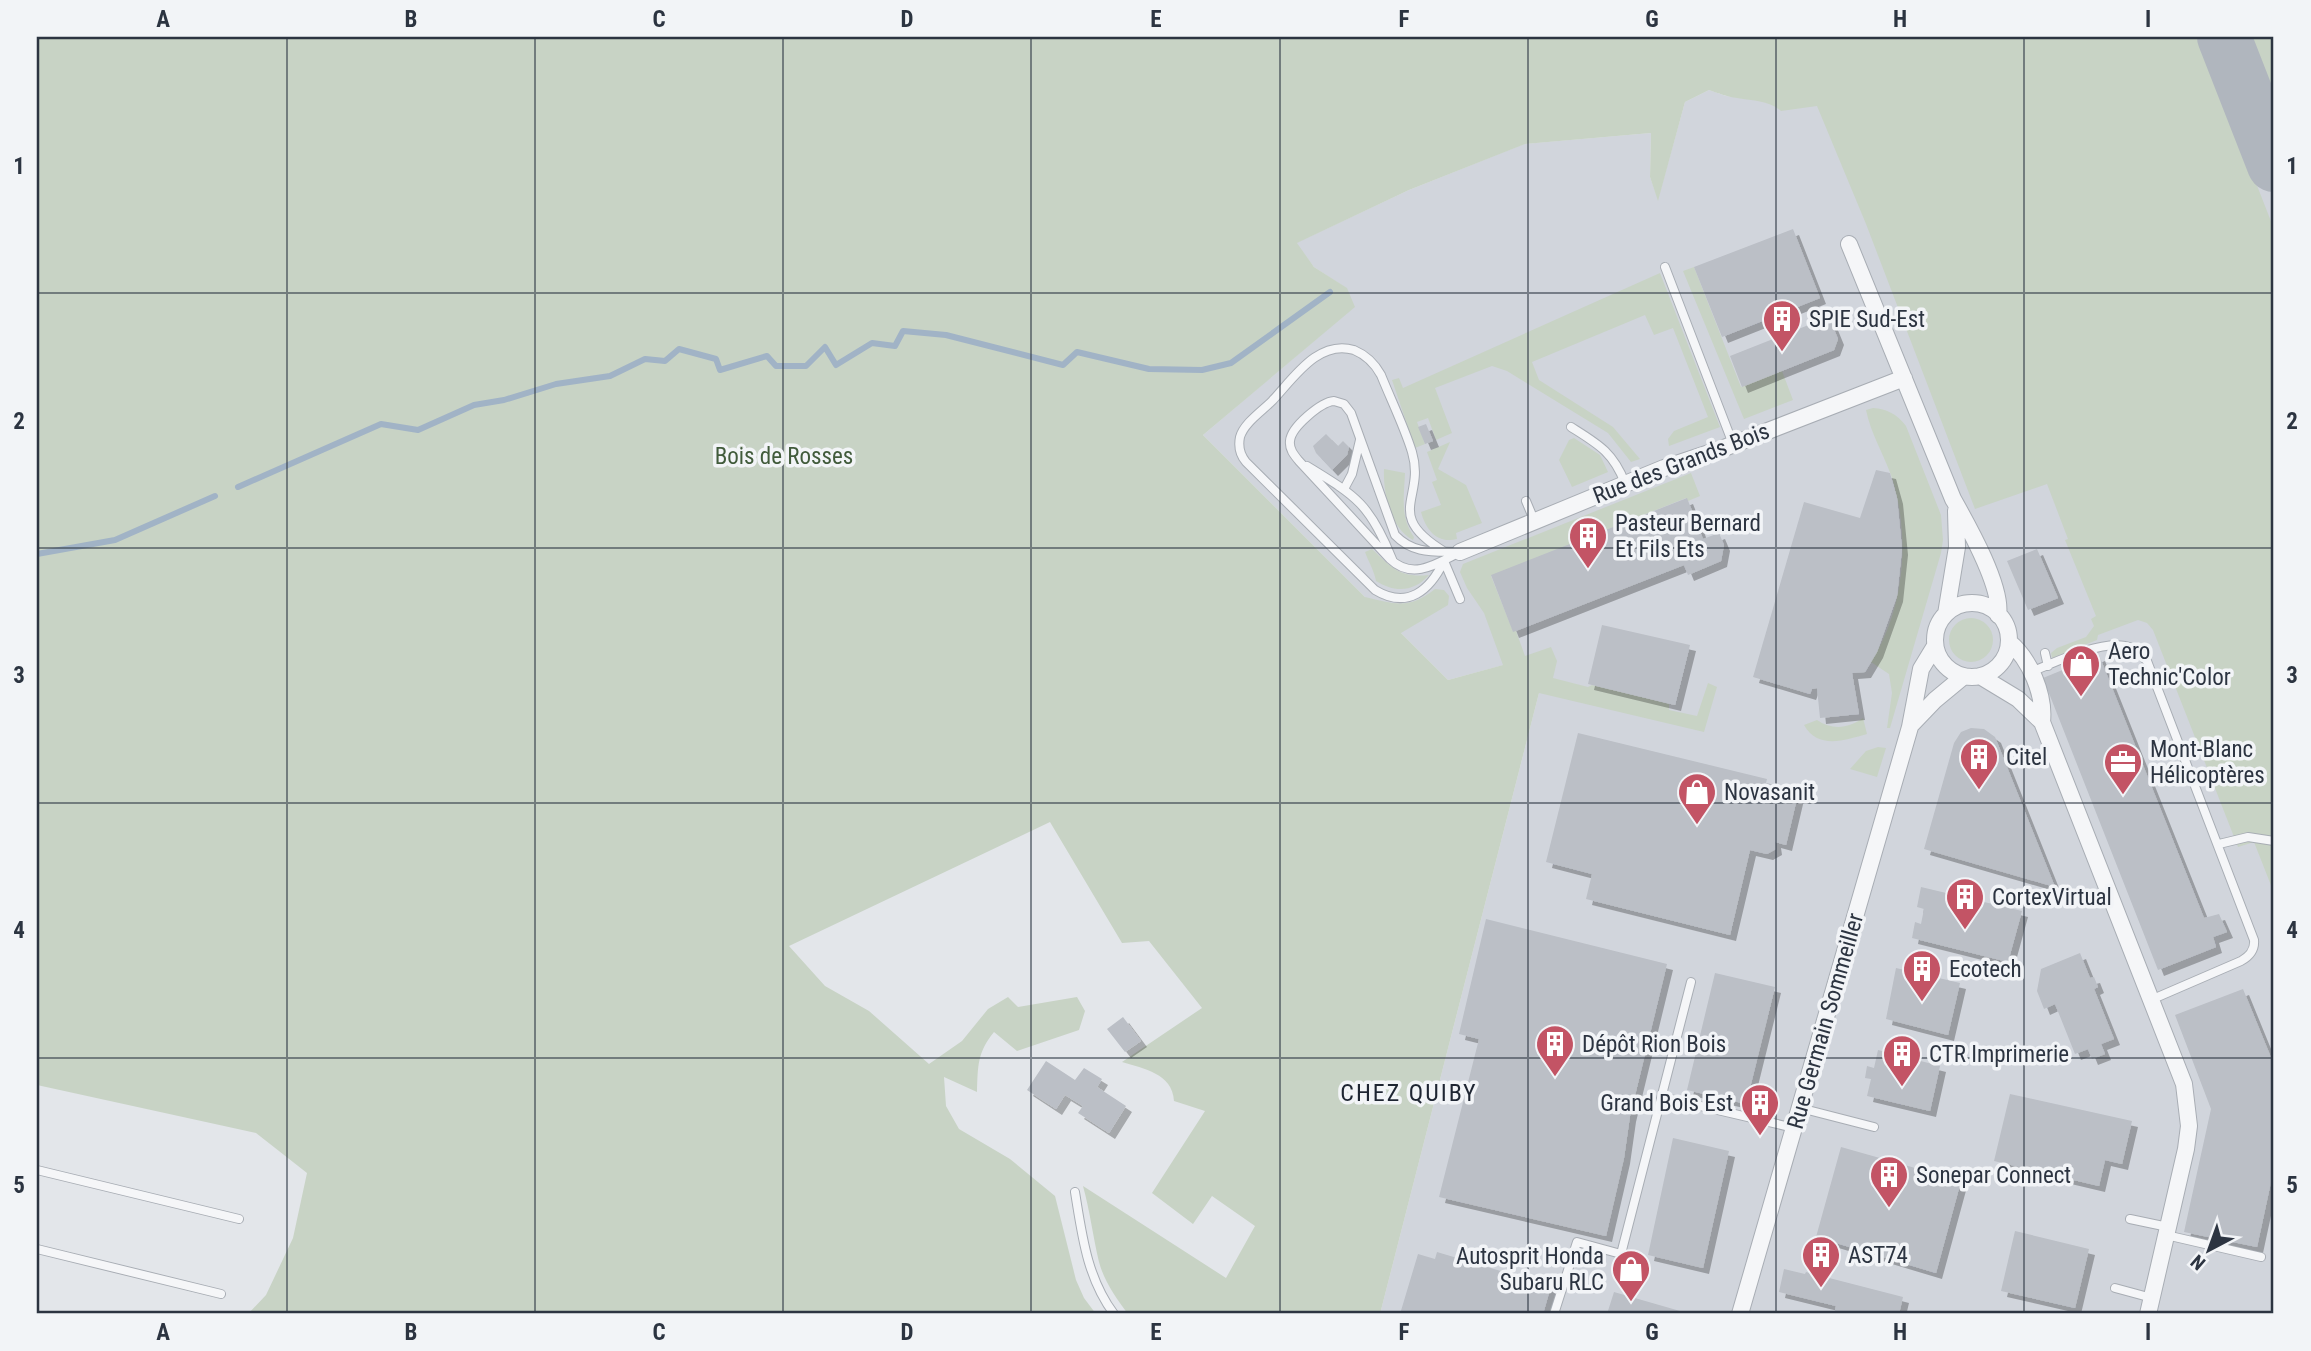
<svg xmlns="http://www.w3.org/2000/svg" width="2311" height="1351" viewBox="0 0 2311 1351" font-family="'Roboto Condensed',sans-serif">
<style>
.built{fill:#d1d5dc}
.green{fill:#c8d3c5}
.lines{fill:none;stroke-linecap:round;stroke-linejoin:round}
.stream{stroke:#a1b3c6;stroke-width:6}
.taxiway{stroke:#b0b6be;stroke-width:54}
.building{fill:#bbbfc6;filter:url(#shadow)}
.lane-casing{stroke:#a8adb4;stroke-width:10}
.street-casing{stroke:#a8adb4;stroke-width:18}
.lane{stroke:#f5f6f8;stroke-width:8}
.street{stroke:#f5f6f8;stroke-width:16}
.grid{fill:none;stroke:#2c3441;stroke-width:2;stroke-opacity:0.55}
.labels{text-anchor:middle;stroke-width:7;stroke-linejoin:round;paint-order:stroke}
.poi-label{font-size:23px;fill:#2c3441;stroke:#f2f4f7;text-anchor:start}
.park-label{font-size:23px;fill:#415b3b;stroke:#f2f4f7}
.street-label{font-size:23px;fill:#2c3441;stroke:#f2f4f7}
.neighbourhood-label{font-size:24px;letter-spacing:2px;fill:#1e2532;stroke:#f2f4f7}
.neatline{fill:none;stroke:#2c3441;stroke-width:2.5}
.grid-label{font-size:23px;text-anchor:middle;font-weight:bold;fill:#2c3441}
</style>
<defs>
<filter id="shadow"><feDropShadow dx="6" dy="6" stdDeviation="0" flood-color="#0004"/></filter>
</defs>
<rect width="100%" height="100%" fill="#e3e6ea"/>
<!-- built -->
<path class="built" d="M1789 37H2274V1314H1380L1539 693 1533 657 1448 680 1203 435 1354 307 1346 288 1314 267 1296 243 1409 190 1524 144 1651 133 1650 177 1658 199 1685 102 1709 90 1726 96 1762 101 1774 105Z"/>
<!-- green -->
<path class="green" d="M37 37H2199L2274 229V893L2254 842 2238 847 2153 630 2147 623 2138 620 2098 635 2097 640 2052 658 2051 653 2057 648 2086 637 2094 626 2091 619 2096 616 2065 540 2068 539 2047 484 1975 509 1866 224 1817 106 1781 111C1768 100 1754 101 1737 98 1727 97 1718 93 1709 90L1685 102 1658 201 1650 177 1651 133 1525 144 1409 190 1297 243 1314 267 1347 288 1355 307 1203 435 1365 597C1395 604 1409 610 1435 589L1444 590 1449 596 1448 605 1401 633 1448 680 1503 665 1484 613 1467 588 1460 572 1463 564 1691 473 1700 496 1688 501 1686 498 1491 576 1513 631H1516L1525 656 1551 647 1557 661 1553 678 1588 687 1592 685 1669 704V710L1697 716 1708 683 1717 687 1704 732 1539 693 1380 1314H1128C1116 1298 1104 1281 1099 1262 1093 1237 1090 1211 1083 1186L1226 1278 1255 1226 1212 1196 1193 1224 1152 1193 1205 1111 1174 1101C1172 1073 1144 1069 1122 1062L1202 1008 1149 941 1122 943 1050 822 789 946 825 986 869 1011 929 1064 962 1041 988 1009 1008 997 1018 1007 1077 997 1085 1011 1079 1030 1017 1051 994 1032C977 1053 978 1066 977 1092L944 1077 946 1106 959 1129 1010 1159 1055 1196 1076 1280 1084 1298 1096 1314H248L266 1295 293 1238 307 1173 256 1133 37 1085Z
M2250 37H2274V97Z
M1694 267 1741 387 1782 371 1793 400 1744 419 1683 271Z
M1660 273 1720 427 1669 446 1668 439 1674 431 1708 417 1673 328 1654 335 1645 315 1532 362 1539 380 1613 427 1640 459 1631 462 1608 433 1507 371 1492 366 1435 388 1452 433 1436 440 1428 418 1417 422 1425 444 1415 448 1392 380 1399 378 1403 388Z
M1873 408C1887 409 1897 414 1906 426L1941 515 1943 540 1941 553 1890 728H1887L1892 693 1889 674 1871 662C1905 608 1911 536 1891 475 1883 453 1871 434 1866 410Z
M1574 438 1600 455 1608 472 1572 487 1559 460 1569 440Z
M1450 442 1438 469 1466 485 1482 523 1456 533 1457 539C1437 544 1426 530 1421 512L1441 505 1432 482 1437 480 1427 452Z
M1384 469 1405 473C1404 497 1400 517 1414 537L1413 540C1390 528 1383 493 1384 469Z
M1372 549C1392 568 1400 578 1429 575 1414 592 1395 593 1376 581 1374 570 1369 563 1365 552Z
M1949 640a22 22 0 1 1 44 0a22 22 0 1 1-44 0Z
M1863 718 1867 734C1845 740 1818 750 1804 725L1817 720C1833 731 1849 728 1863 718Z
M1878 747 1886 748 1877 777 1850 769 1866 751Z"/>
<g class="lines">
<!-- stream -->
<path class="stream" d="M238 487 381 424 418 430 474 405 504 400 556 384 610 376 645 359 665 361 679 349 716 359 720 370 767 356 776 366H806L825 347 836 365 872 343 895 346 903 331 946 335 1063 365 1077 352 1149 369 1202 370 1231 363 1330 292
M37 554 115 540 215 496"/>
<!-- taxiway -->
<path class="taxiway" d="M2224 37 2274 165"/>
</g>
<!-- building -->
<path class="building" d="M1793 229 1820 298 1722 337 1694 267Z
M1829 317 1838 339 1834 350 1742 387 1730 356Z
M1426 424 1433 441 1425 444 1418 427Z
M1326 434 1338 446 1343 441 1349 447 1347 455 1332 470 1316 453 1313 446Z
M1876 470 1890 473 1897 498 1902 549 1897 596 1877 652 1865 672 1852 673 1859 714 1820 718 1817 688 1812 689 1810 694 1753 677 1804 502 1860 518Z
M1687 498 1703 539 1719 533 1724 545 1721 561 1688 575 1684 565 1513 632 1491 575Z
M2037 549 2058 598 2028 610 2007 561Z
M1602 625 1690 645 1675 705 1588 684Z
M2099 655 2204 918 2219 914 2227 932 2213 937 2216 947 2158 970 2043 678Z
M1971 728 1984 729 1995 737 2055 887 1924 849 1954 743 1961 732Z
M1578 733 1767 779 1766 783 1799 790 1786 845 1775 842 1776 849 1767 854 1750 850 1730 935 1586 899 1592 874 1546 862Z
M1921 887 2022 911 2008 962 1912 938 1915 922 1921 924 1924 909 1917 907Z
M1486 919 1667 964 1630 1116 1624 1158 1606 1236 1439 1197 1479 1039 1459 1034Z
M2080 953 2090 978 2094 977 2098 987 2094 989 2114 1039 2101 1044 2105 1054 2092 1059 2088 1049 2075 1054 2055 1004 2044 1009 2037 991 2041 969Z
M1896 968 1960 983 1948 1035 1886 1019Z
M1715 973 1775 987 1746 1104 1687 1090Z
M2243 989 2274 1065V1168L2257 1247 2184 1232 2211 1109 2175 1015Z
M1123 1017 1141 1041 1125 1052 1107 1029Z
M1878 1050 1940 1066 1930 1111 1867 1096 1871 1079 1865 1078 1867 1066 1874 1068Z
M1046 1061 1075 1080 1084 1068 1102 1079 1097 1087 1126 1106 1109 1133 1078 1113 1083 1106 1065 1095 1056 1109 1027 1090Z
M2010 1094 2132 1121 2122 1164 2105 1160 2099 1186 1994 1161Z
M1673 1138 1729 1151 1703 1268 1648 1255Z
M1841 1147 1961 1181 1936 1273 1816 1237Z
M2015 1231 2089 1249 2075 1308 2001 1291Z
M1437 1252 1551 1286 1543 1314H1400L1418 1254 1435 1259Z
M1784 1269 1805 1274 1806 1272 1903 1297 1899 1314H1834L1836 1306 1779 1292Z
M1614 1292 1687 1313V1314H1607Z"/>
<g class="lines">
<defs>
<path id="lane" d="M1665 267 1733 444
M1334 401 1344 404 1351 413 1395 535C1414 555 1436 551 1460 552 1438 563 1413 581 1390 559L1299 461C1294 455 1289 449 1290 441 1291 427 1321 402 1334 401Z
M1571 427C1598 444 1613 452 1625 483
M1307 466C1356 496 1370 504 1392 559
M1344 489 1352 474 1360 440
M1526 501 1534 520
M1444 561C1430 590 1408 610 1375 590L1246 462C1240 455 1238 447 1240 437 1244 423 1262 411 1272 401 1293 379 1318 339 1354 350 1366 355 1375 364 1381 375 1391 400 1404 426 1412 452 1426 499 1382 514 1445 552
M1444 561 1460 599
M2045 653 2048 666
M2031 672C2056 662 2098 641 2125 646 2134 647 2141 655 2147 661L2254 940C2255 950 2250 956 2241 961L2153 999
M2219 844 2248 837 2274 841
M1662 1097 1794 1128
M1800 1108 1874 1127
M37 1170 239 1219
M1075 1192C1082 1235 1087 1278 1114 1314
M2130 1219 2168 1227
M2166 1235 2261 1257
M37 1249 221 1294
M2115 1288 2152 1298
M1554 1314 1577 1242 1621 1254 1691 982"/>
<path id="street" d="M1849 244 1953 499C1967 524 2003 587 1998 615
M1460 552 1664 468 1724 448 1904 378
M1935 640a37 37 0 1 1 74 0a37 37 0 1 1-74 0Z
M1946 614 1957 547 1956 511
M2009 642C2030 659 2045 695 2042 722
M1980 676 2018 699 2042 722 2184 1084 2189 1126 2186 1149 2148 1314
M1911 725 1935 700 1964 676
M1740 1314 1910 727 1921 669 1935 646"/>
</defs>
<!-- lane casing -->
<use href="#lane" class="lane-casing"/>
<!-- street casing -->
<use href="#street" class="street-casing"/>
<!-- lane -->
<use href="#lane" class="lane"/>
<!-- street -->
<use href="#street" class="street"/>
</g>
<!-- grid -->
<path class="grid" d="M287 37V1314M535 37V1314M783 37V1314M1031 37V1314M1280 37V1314M1528 37V1314M1776 37V1314M2024 37V1314M37 293H2274M37 548H2274M37 803H2274M37 1058H2274"/>
<!-- icons -->
<defs>
<symbol id="building-pin" viewBox="-11 -11 22 30"><path d="M0 17L-7.5 6A9.5 9.5 0 1 1 7.5 6Z" fill="#c35465" stroke="#f2f4f7"/><path d="M-4-6H4V6H1V3H-1V6H-4ZM-2.5-4.3h1.7v1.8h-1.7ZM.8-4.3h1.7v1.8H.8ZM-2.5-1h1.7V.8h-1.7ZM.8-1h1.7V.8H.8Z" fill="#fff"/></symbol>
<symbol id="shop-pin" viewBox="-11 -11 22 30"><path d="M0 17L-7.5 6A9.5 9.5 0 1 1 7.5 6Z" fill="#c35465" stroke="#f2f4f7"/><path d="M-5-2.5h2.3a2.7 3.5 0 0 1 5.4 0H5L5.5 6h-11ZM-1.5-2.5h3a1.5 2.3 0 0 0-3 0Z" fill="#fff"/></symbol>
<symbol id="office-pin" viewBox="-11 -11 22 30"><path d="M0 17L-7.5 6A9.5 9.5 0 1 1 7.5 6Z" fill="#c35465" stroke="#f2f4f7"/><path d="M-6-3h4V-5.5h4V-3h4V5H-6ZM-1-4.5V-3h2v-1.5ZM-6 0V1H6V0Z" fill="#fff"/></symbol>
</defs>
<g fill-rule="evenodd">
<use href="#building-pin" x="1760" y="297" width="44" height="60"/>
<use href="#building-pin" x="1566" y="514" width="44" height="60"/>
<use href="#shop-pin" x="2059" y="642" width="44" height="60"/>
<use href="#building-pin" x="1957" y="735" width="44" height="60"/>
<use href="#office-pin" x="2101" y="740" width="44" height="60"/>
<use href="#shop-pin" x="1675" y="770" width="44" height="60"/>
<use href="#building-pin" x="1943" y="875" width="44" height="60"/>
<use href="#building-pin" x="1900" y="947" width="44" height="60"/>
<use href="#building-pin" x="1533" y="1022" width="44" height="60"/>
<use href="#building-pin" x="1880" y="1032" width="44" height="60"/>
<use href="#building-pin" x="1738" y="1081" width="44" height="60"/>
<use href="#building-pin" x="1867" y="1153" width="44" height="60"/>
<use href="#building-pin" x="1799" y="1233" width="44" height="60"/>
<use href="#shop-pin" x="1609" y="1247" width="44" height="60"/>
</g>
<g class="labels">
<!-- poi labels -->
<g class="poi-label">
<text x="1809" y="327">SPIE Sud-Est</text>
<text x="1615" y="531">Pasteur Bernard<tspan x="1615" dy="26">Et Fils Ets</tspan></text>
<text x="2108" y="659">Aero<tspan x="2108" dy="26">Technic'Color</tspan></text>
<text x="2150" y="757">Mont-Blanc<tspan x="2150" dy="26">Hélicoptères</tspan></text>
<text x="2006" y="765">Citel</text>
<text x="1724" y="800">Novasanit</text>
<text x="1992" y="905">CortexVirtual</text>
<text x="1949" y="977">Ecotech</text>
<text x="1582" y="1052">Dépôt Rion Bois</text>
<text x="1929" y="1062">CTR Imprimerie</text>
<text x="1733" y="1111" text-anchor="end">Grand Bois Est</text>
<text x="1916" y="1183">Sonepar Connect</text>
<text x="1848" y="1263">AST74</text>
<text x="1604" y="1264" text-anchor="end">Autosprit Honda<tspan x="1604" dy="26">Subaru RLC</tspan></text>
</g>
<!-- park labels -->
<g class="park-label">
<text x="784" y="464">Bois de Rosses</text>
</g>
<!-- street labels -->
<g class="street-label">
<text transform="translate(1681 463) rotate(-21)" y="8">Rue des Grands Bois</text>
<text transform="translate(1825 1021) rotate(-74)" y="8">Rue Germain Sommeiller</text>
</g>
<!-- neighbourhood labels -->
<g class="neighbourhood-label">
<text x="1409" y="1101">CHEZ QUIBY</text>
</g>
</g>
<!-- border -->
<rect width="2311" height="1351" fill="none" stroke="#f2f4f7" stroke-width="77"/>
<!-- north arrow -->
<g transform="translate(2209 1250) rotate(221)" stroke="#f2f4f7" stroke-width="5" paint-order="stroke">
<path d="M0-5L12 26L0 18L-12 26Z" fill="#2c3441"/>
<text y="-10" font-size="19" font-weight="bold" text-anchor="middle" fill="#2c3441">N</text>
</g>
<rect x="38" y="38" width="2234" height="1274" class="neatline"/>
<g class="grid-label">
<text x="163" y="27">A</text>
<text x="411" y="27">B</text>
<text x="659" y="27">C</text>
<text x="907" y="27">D</text>
<text x="1156" y="27">E</text>
<text x="1404" y="27">F</text>
<text x="1652" y="27">G</text>
<text x="1900" y="27">H</text>
<text x="2148" y="27">I</text>
<text x="19" y="174">1</text>
<text x="2292" y="174">1</text>
<text x="19" y="429">2</text>
<text x="2292" y="429">2</text>
<text x="19" y="683">3</text>
<text x="2292" y="683">3</text>
<text x="19" y="938">4</text>
<text x="2292" y="938">4</text>
<text x="19" y="1193">5</text>
<text x="2292" y="1193">5</text>
<text x="163" y="1340">A</text>
<text x="411" y="1340">B</text>
<text x="659" y="1340">C</text>
<text x="907" y="1340">D</text>
<text x="1156" y="1340">E</text>
<text x="1404" y="1340">F</text>
<text x="1652" y="1340">G</text>
<text x="1900" y="1340">H</text>
<text x="2148" y="1340">I</text>
</g>
</svg>
